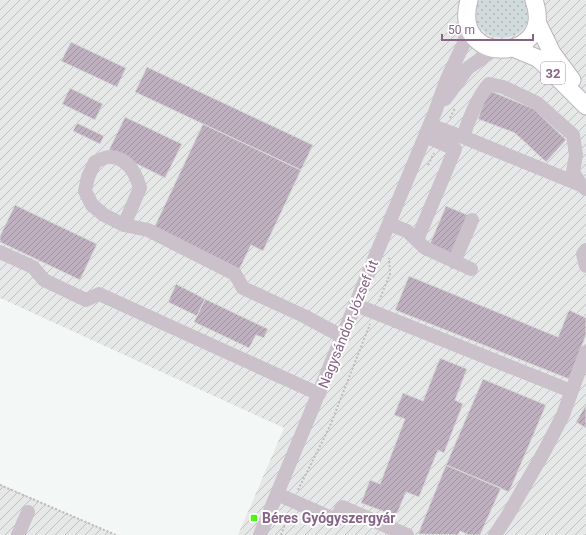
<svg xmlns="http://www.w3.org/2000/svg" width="586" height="535" viewBox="0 0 586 535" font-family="Roboto,sans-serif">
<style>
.industrial{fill:url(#industrial-furrows)}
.grass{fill:url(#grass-dots)}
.building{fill:url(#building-hatch);stroke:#d6d8d7}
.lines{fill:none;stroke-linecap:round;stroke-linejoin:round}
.major-casing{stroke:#beb4be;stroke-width:19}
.path{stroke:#bfb9c0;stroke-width:2;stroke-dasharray:2 2;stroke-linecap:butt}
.minor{stroke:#cac1ca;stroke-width:14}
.major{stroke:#fff;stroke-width:17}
.poi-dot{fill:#4df416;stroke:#fff;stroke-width:1.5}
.labels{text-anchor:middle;stroke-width:4;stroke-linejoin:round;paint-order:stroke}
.shield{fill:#fff;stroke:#aa92ab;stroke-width:1}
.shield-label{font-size:13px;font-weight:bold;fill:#866387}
.street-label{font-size:14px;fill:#866387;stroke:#fff}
.poi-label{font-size:14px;font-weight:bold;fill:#866387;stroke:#fff;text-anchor:start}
</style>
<defs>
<pattern id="industrial-furrows" width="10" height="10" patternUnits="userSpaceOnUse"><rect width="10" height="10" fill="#e6e8e8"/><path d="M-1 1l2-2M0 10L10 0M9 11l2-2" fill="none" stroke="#c0c0c2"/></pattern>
<pattern id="grass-dots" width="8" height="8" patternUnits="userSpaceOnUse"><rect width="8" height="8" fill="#d2dbdc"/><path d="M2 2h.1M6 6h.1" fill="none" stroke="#b0b5b8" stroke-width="1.8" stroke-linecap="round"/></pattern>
<pattern id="building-hatch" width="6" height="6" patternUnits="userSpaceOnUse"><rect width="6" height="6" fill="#beb0bf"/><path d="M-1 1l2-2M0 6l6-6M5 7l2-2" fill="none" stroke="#a093a1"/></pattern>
</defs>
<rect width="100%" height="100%" fill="#f3f7f5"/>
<!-- industrial -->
<path class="industrial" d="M0 0H586V535H238L284 428 0 298Z
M0 484 116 535H0Z"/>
<!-- grass -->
<path class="grass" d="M479 0H525C545 53 457 47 479 0Z"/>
<!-- building -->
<path class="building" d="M71 42 126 68 117 87 61 61Z
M147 67 313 145 301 170 135 92Z
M70 88 103 104 95 120 62 104Z
M488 90 534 109 566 140 546 162 515 133 478 119Z
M125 117 182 144 165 178 109 150Z
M77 123 104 136 100 144 73 131Z
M203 124 301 170 263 251 251 245 239 270 153 230Z
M15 205 97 244 80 280 0 242V236Z
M446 206 470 216 452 256 429 246Z
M409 276 558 337 569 310 586 318V335L569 379 395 310Z
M176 284 205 299 197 316 168 302Z
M205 299 268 329 264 338 256 335 249 348 194 322Z
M440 358 467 369 455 400 463 404 444 453 438 450 419 497 406 492 396 516 361 503 370 480 380 484 405 419 394 415 403 393 423 401Z
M483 379 546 405 509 492 446 465Z
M586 405V428L576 422Z
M446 465 501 488 480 535H469L460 531 458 535 418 534Z"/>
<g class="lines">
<defs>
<path id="major" d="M469 0C450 68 557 63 534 0
M537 22 552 53 572 80
M513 48 537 58 543 63 586 106"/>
</defs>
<!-- major casing -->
<use href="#major" class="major-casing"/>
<!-- path -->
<path class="path" d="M450 118 455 108
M428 165 434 153
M379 301 390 274 389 258
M0 485 116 535
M298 490 330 426 370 324
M281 535 289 513"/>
<!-- minor -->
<path class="minor" d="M445 99 468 68 495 49
M430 125 463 137
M581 185 463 137C468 121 478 96 489 84L503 87 537 103 573 135 576 155 573 172 581 185 586 189
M389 224 407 231 425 248 471 269
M124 225 140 188C136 174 128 158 111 157 106 156 100 160 95 162L88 177 85 191 92 205 104 215 124 225 148 230 235 274 243 288 304 316 343 337
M417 240 455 149 425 136
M586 250 583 254 586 266
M0 252 33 267 44 280 86 300 99 294 319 394
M454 262 472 220
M356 305 571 391
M277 494 336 520 342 507 407 535
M18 535 28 512
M260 535 435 112 447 79 464 43 468 27
M495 535 508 515 545 450 563 415 586 352"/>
<!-- major -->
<use href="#major" class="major"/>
</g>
<!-- markers -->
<rect class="poi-dot" x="250" y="514" width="8" height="8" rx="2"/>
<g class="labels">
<!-- shield labels -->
<rect class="shield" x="541" y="62" width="24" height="22" rx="3"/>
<g class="shield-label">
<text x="553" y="78">32</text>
</g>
<!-- street labels -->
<g class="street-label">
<text transform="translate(348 324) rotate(-68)" y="5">Nagysándor József út</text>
</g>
<!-- poi labels -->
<g class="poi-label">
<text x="262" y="523">Béres Gyógyszergyár</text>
</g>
</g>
<!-- scale -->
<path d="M442 34v6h91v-6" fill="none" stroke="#866387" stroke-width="2"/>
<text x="448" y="34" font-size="12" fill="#866387" stroke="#ffffff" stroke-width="3" paint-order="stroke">50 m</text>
</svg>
